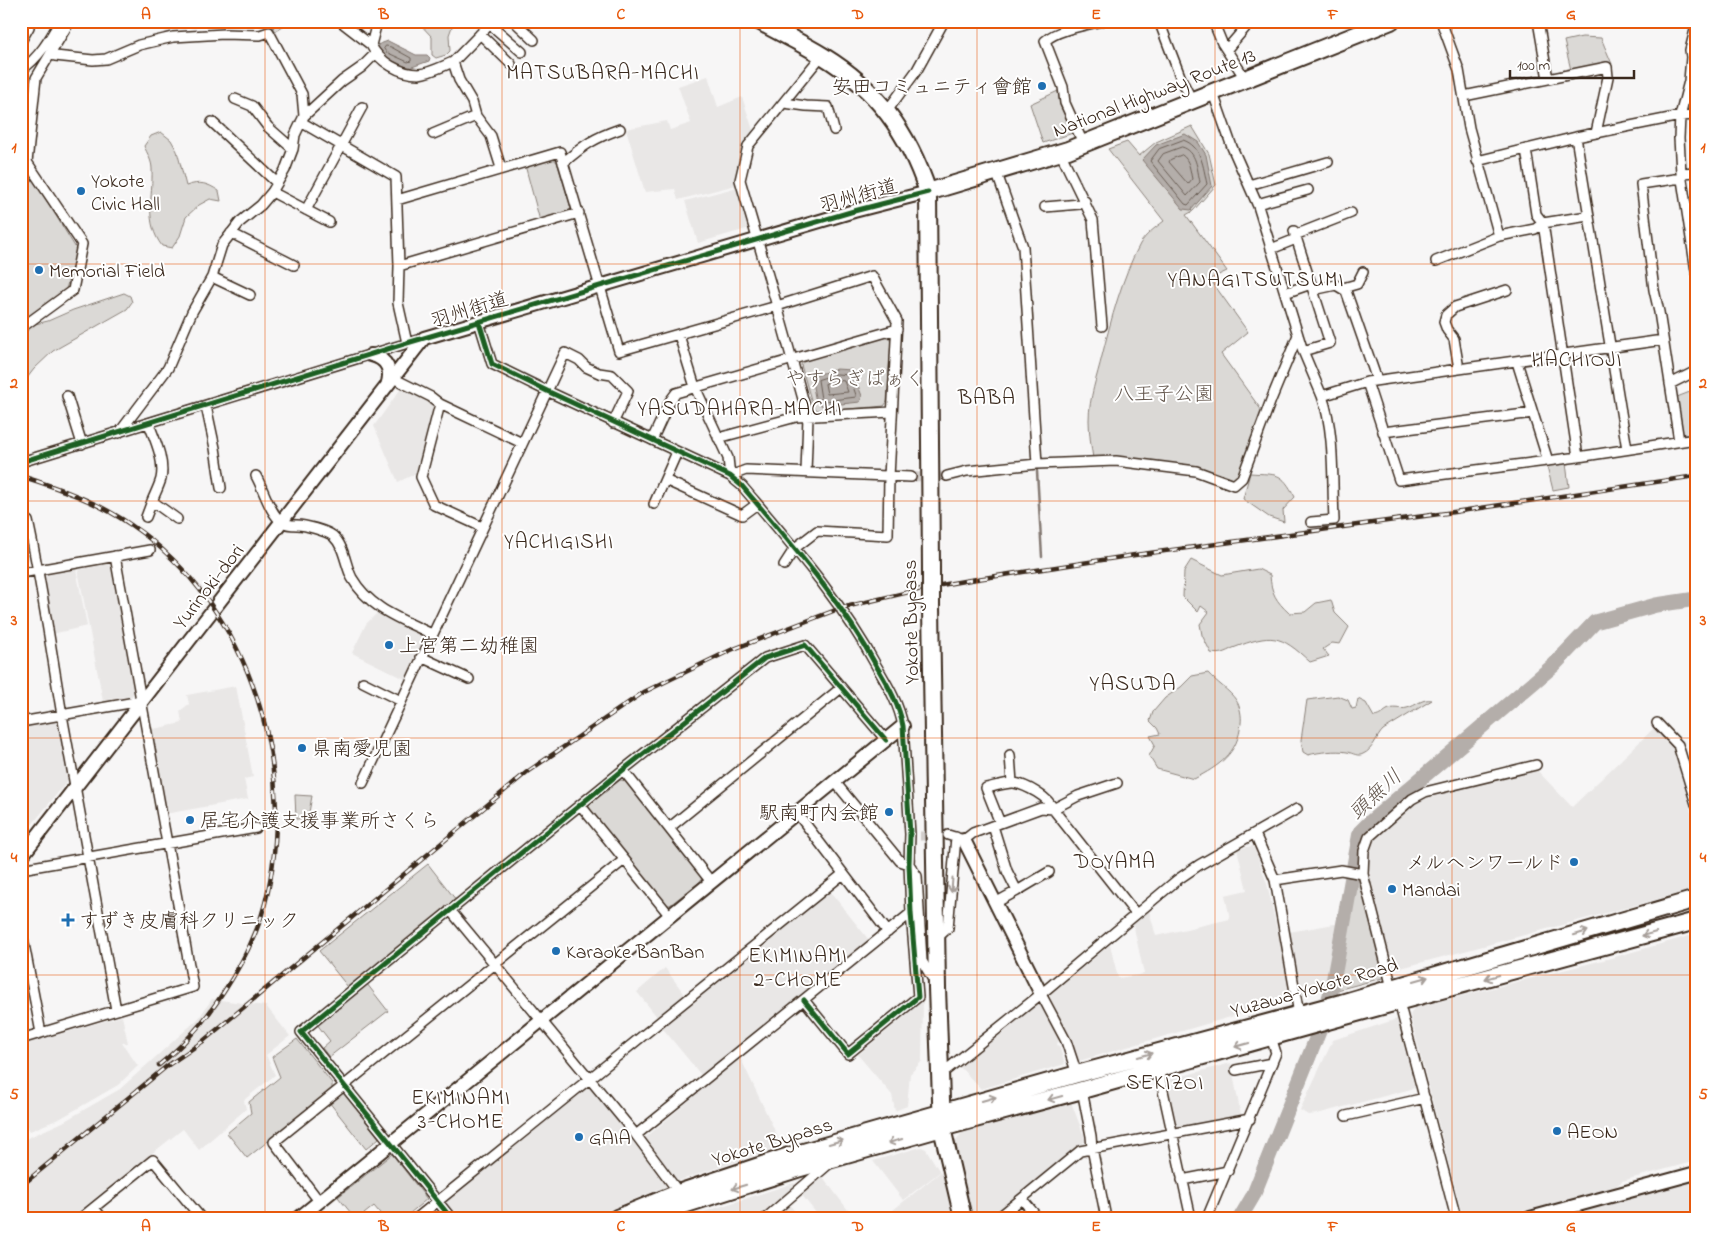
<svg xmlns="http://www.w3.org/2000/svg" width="1717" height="1239" viewBox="0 0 1717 1239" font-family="'Indie Flower','Klee One',sans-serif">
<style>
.built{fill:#e9e7e6}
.green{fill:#dbd9d6;stroke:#8b827a}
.water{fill:#b4aeaa;stroke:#847972}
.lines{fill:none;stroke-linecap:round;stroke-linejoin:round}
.shore{stroke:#6b5f56;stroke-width:1}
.stream{stroke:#847972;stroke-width:2.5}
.river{stroke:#b4aeaa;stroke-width:15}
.street-tunnel{stroke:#d1cdcb;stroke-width:9;stroke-dasharray:9 4.5;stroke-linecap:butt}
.street-casing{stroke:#3b2a1e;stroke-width:12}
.secondary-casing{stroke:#3b2a1e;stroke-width:16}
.highway-casing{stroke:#3b2a1e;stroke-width:20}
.street{stroke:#fff;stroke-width:9}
.secondary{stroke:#fff;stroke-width:12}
.highway{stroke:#fff;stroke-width:16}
.rail-casing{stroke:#3b2a1e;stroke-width:4.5}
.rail{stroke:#fff;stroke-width:2.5;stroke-dasharray:8;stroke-linecap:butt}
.highway-bridge-casing{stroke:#3b2a1e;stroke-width:20;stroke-linecap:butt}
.highway-bridge{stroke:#fff;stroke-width:16}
.cycleway-casing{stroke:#fff;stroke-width:8}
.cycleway{stroke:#1b5e20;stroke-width:5}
.oneway{stroke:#a79f9a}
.grid{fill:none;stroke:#e8590c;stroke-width:1;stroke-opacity:0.55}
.poi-dot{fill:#1f6fb2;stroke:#fff;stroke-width:2}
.labels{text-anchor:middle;stroke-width:4;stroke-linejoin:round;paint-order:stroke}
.poi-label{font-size:20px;fill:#3b2a1e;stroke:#fff;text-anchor:start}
.street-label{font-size:20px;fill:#3b2a1e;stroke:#fff}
.park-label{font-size:20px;fill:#63564c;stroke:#fff}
.neighbourhood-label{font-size:21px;letter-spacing:1px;fill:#3b2a1e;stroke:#fff}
.water-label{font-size:21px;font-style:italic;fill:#65584f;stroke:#fff}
.quarter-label{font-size:22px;letter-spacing:1px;fill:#3b2a1e;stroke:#fff}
.neatline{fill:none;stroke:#e8590c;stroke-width:2}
.grid-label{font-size:16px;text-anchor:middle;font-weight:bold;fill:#e8590c}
</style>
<rect width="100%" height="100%" fill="#f7f6f6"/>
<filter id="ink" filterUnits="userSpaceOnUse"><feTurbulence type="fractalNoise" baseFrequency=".02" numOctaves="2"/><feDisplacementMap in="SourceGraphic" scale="10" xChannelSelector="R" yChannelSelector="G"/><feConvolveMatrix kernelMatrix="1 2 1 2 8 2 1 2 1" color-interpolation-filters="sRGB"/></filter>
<g filter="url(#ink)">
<!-- built -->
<path class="built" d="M708 76 718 107 742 97 753 130 742 146 738 167 736 185 678 200 675 189 645 192 626 129 667 121 670 130 691 123 678 86Z
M738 187 750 228 698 243 685 201Z
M402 387 424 396 436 407 417 473 398 482 374 426Z
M106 564 111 566 134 692 132 696 103 701 78 570Z
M76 569 87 626 52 634 42 576Z
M378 612 426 636 405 679 352 653 366 624Z
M236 686 253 777 244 779 248 799 165 814 149 730 182 723 180 711 189 704 187 695Z
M59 720 70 778 21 838V727Z
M1654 728 1673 747 1696 827V889L1397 969 1390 957 1366 859 1370 845 1391 822 1419 798 1535 768 1572 807Z
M1252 846 1255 849 1267 884 1278 934 1340 923 1327 989 1079 1061 1049 995 1110 945 1118 978 1144 974 1133 923 1149 910 1156 936 1230 919 1225 895 1247 890 1237 849Z
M828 889 869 940 701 1075 660 1025 662 1023 637 992 665 968 689 1000Z
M1696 934V1161L1622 1181 1615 1187 1498 1218H1463L1410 1015 1414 1008 1611 958Z
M212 999 266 1006 290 1036 266 1055 275 1075 244 1100 246 1109 199 1150 183 1129 70 1218H21V1141L63 1122 120 1089 198 1019Z
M1039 1000 1059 1038 1057 1045 1059 1046 1065 1064 981 1089 958 1065Z
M923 1001 922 1061 910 1074 907 1106 895 1111 892 1095 858 1055Z
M122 1016 128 1043H122L138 1066 118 1085 61 1118 30 1131 21 1118V1045Z
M1397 1019 1415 1088 1317 1114 1308 1115 1300 1110 1333 1040Z
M740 1057 782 1146 678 1181 591 1218H423L587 1084 637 1145Z
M1231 1063 1241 1116 1174 1129 1164 1081Z
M1071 1102 1086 1141 988 1218H971L955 1143 962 1132Z
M921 1147 926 1149 940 1172 903 1200 873 1161Z
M942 1171 953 1218H883Z
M823 1177 854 1218H820L801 1194Z
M1696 1181V1218H1555Z
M794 1183 796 1187 760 1218H685Z
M789 1204 800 1218H772Z"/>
<!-- green -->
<path class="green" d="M271 21H291L275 31Z
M417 21H454L449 35 450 51 446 55 436 58 432 55V37Z
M1582 37 1601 38 1612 64 1571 70 1564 41Z
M1058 91 1060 105 1073 133 1043 143 1030 104Z
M1192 126 1209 154 1216 185 1193 211 1186 215 1227 271 1210 279 1248 332 1221 354 1262 411 1241 475 1234 481 1200 469 1134 458H1093C1091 446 1089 432 1089 420 1089 398 1097 377 1102 356 1111 320 1122 277 1140 244 1146 234 1155 228 1164 221L1108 149 1127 142 1139 156 1156 142Z
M161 132 171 140 177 151 186 186C200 181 207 183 219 191L221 201 210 199 199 205 186 217 180 236 172 248 162 246C144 222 153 197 152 169 152 161 147 153 144 146L151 136Z
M552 158 557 162 571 208 568 213 540 221 525 165Z
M21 167 31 175 77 250 66 289 21 322Z
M124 293 130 296 132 302 127 309 53 351 34 369 21 386V334L25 329 35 324 48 321 73 310Z
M886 337 891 341 887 402 884 406 819 412 813 407 801 365 803 361Z
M1695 390 1696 435 1687 436 1682 432 1677 397Z
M1566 463 1569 487 1553 490 1547 466Z
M1250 473C1278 475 1281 471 1295 497L1283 510 1284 522 1269 517 1243 499Z
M1191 560 1222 575 1258 569 1270 575C1271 593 1276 601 1289 613L1305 612 1316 603 1331 600 1335 613 1349 627 1340 644 1332 643 1323 649 1329 656 1310 662C1280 634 1272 633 1233 648 1225 652 1220 655 1211 653L1202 635 1200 624 1209 612 1201 606 1198 612 1183 597 1184 571Z
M1208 673C1216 682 1230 691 1236 700 1240 706 1242 716 1241 723 1238 754 1219 766 1194 779L1157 769 1149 756 1155 745 1150 736 1160 734 1157 728 1150 721 1153 712 1165 698 1181 687 1192 676Z
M1338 696 1348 700 1352 709 1356 708 1358 699 1366 703 1374 717C1381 716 1382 713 1387 710 1394 706 1400 710 1407 708 1416 706 1422 698 1432 700L1383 730C1376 737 1373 750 1363 754 1358 757 1353 753 1347 752 1336 750 1319 752 1308 755L1303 752 1301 740 1307 700Z
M620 780 626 781 702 875 701 881 670 905H664L588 812 589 805Z
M295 795 312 796 308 818 296 819Z
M428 864 456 900 348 987 319 951Z
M1360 878 1386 977 1337 990 1356 879Z
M367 984 388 1011 329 1057 322 1048 330 1041 316 1023Z
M297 1039 332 1083V1090L247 1158 227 1133 251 1113 249 1102 280 1077 272 1057Z
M342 1091 379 1138 366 1149 329 1102Z
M392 1154 427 1199 404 1218H384L374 1206 359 1218H355L338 1197Z"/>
<!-- water -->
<path class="water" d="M388 41 416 55H427L430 58 429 61 409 68 382 56 377 45Z
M1185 134 1198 142 1206 155 1212 186 1191 210 1183 209 1142 160 1156 145Z
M836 369 852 370 862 396 860 402 823 406 816 402 812 382 813 376Z"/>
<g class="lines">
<!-- shore -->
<path class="shore" d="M386 46 391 47 411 58V61L408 62 386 52 384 49Z
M1183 140C1202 146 1203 167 1207 184L1188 205 1185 204 1150 161 1159 149Z
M1182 147C1197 151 1197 169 1200 182L1187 196 1158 161 1163 154Z
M1182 155C1190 160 1190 171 1192 179L1188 184 1169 162 1170 160Z
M837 374 849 375 856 395V397L825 401 821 399 818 380Z
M838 380 844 381 848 392 827 394 825 384Z"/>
<!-- stream -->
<path class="stream" d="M1037 471 1042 557"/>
<!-- river -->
<path class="river" d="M1240 1218 1253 1196 1320 1029 1332 988 1360 832 1369 823 1554 665 1595 622 1656 605 1696 599"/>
<!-- street-tunnel -->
<path class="street-tunnel" d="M911 477 947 476
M920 836H937"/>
<defs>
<path id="street" d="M340 21 371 45
M379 21 376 26 371 45C379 62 400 74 419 74 430 73 443 66 453 62L459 80 472 102 476 116 491 136 501 168
M514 21 534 40
M1159 21 1180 76 1192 101
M1213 21 1222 43 1246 80
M1441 21 1459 70 1469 128 1499 236
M1538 21 1548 79
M490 24 522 52
M1696 26 1690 50 1691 57 1689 81 1680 116 1679 138 1681 173 1696 271
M480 34 511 64
M21 41 29 27
M1227 49 1251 21
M55 56 93 60 106 59 139 45 173 37 224 34 260 35 269 32 302 94 304 116
M453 62 493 21
M21 70C39 58 50 39 60 21
M1213 93 1232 147 1258 206 1303 351 1322 396 1367 382 1663 340
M1464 96 1607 67 1608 77 1596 133
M235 99 252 106 268 127 293 149
M784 103 806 106 828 107 834 130
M887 111 917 70 944 21
M212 122 277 183
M301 122 396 177 399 266 398 303 407 343
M433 134 476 116
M1576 137 1627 449
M1083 143 1065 103 1063 87 1045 41C1056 30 1086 25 1102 21
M1526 149 1536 214 1543 223 1578 457
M1060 152 1093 220 1102 326
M1477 161 1576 137 1680 116 1696 115
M563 163C584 145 594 138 620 129
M996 171 1023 247 1037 464
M1681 173 1696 172
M1249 185 1328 162
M272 192 329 222
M397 200 560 152 619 351 777 306 872 276 897 321 889 477 888 535 817 531 795 548 784 565
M1257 204 1308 190
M1045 207 1080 204 1085 201
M306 210 362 107
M1294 231 1330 343 1303 351
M231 233 294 265
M1295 235 1351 213
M1271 249 1296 239
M1436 261 1499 236 1535 229 1543 223 1588 216
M399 266 579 213
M212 277 250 295
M1343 288 1357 284 1363 272
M1313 290 1336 285 1346 291 1377 380
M1285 293 1311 284
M479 322 492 364 547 391 730 476 742 486C791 544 841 600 877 667 888 686 899 704 903 726L910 834 909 864 911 913 918 997 848 1054 804 1000
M21 328 73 290 82 244 27 162 36 78 70 21
M679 335 695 387 728 458 730 476
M1517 362 1548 461
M1459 369 1454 339 1447 330 1444 322 1446 315 1455 307 1507 290
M393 378 431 397 440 404 522 443
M1367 382 1399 480 1578 457 1696 439
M1670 384 1696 371
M67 396 82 444
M440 404 421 477 434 505 482 527
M206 406 215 448 221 488
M149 424C155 440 165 461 161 479 159 486 155 494 152 501L177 519
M1383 432 1533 413
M119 433 168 368 192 312 212 277 222 245 240 222 261 205 272 192 285 170 293 149 295 135 304 116 342 81 362 67 375 54
M718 438 796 417 892 412
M652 440 670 401 676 393 897 329
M1679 441 1659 312 1654 290 1641 184 1681 178
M21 462 424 338
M806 472 808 417 777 306 740 180 748 146 822 55
M256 476C263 488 270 514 282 522 287 525 292 525 297 525 305 525 327 531 333 536 345 547 345 565 352 578 370 609 401 619 432 634
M730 476 746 470 911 477
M947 476 967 471 1037 464 1116 461 1196 471 1234 485 1242 478 1271 400 1298 335
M665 480 742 515 757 504
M654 504 677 452
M146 517 152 501
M28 521C42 585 51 650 62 715 80 814 99 912 116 1010
M1311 522 1334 520C1332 482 1335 431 1322 396
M21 573 150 550
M421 657 469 679
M363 682 401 701
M21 722 141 701
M1657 723 1678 745 1696 804
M1010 755 1012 783
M623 770 712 883
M835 782 900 861 909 864 917 876 922 961 935 983
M363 783 565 353 579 360 586 367 599 373 612 375 628 391 613 423
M581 806 670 916
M797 813 888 932
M1000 823 986 788C994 787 1006 782 1014 783 1026 785 1049 797 1053 809L1078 796 1117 783
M993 826 1007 871 1017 891 995 903
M669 828 841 688
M1255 834 1275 880 1299 1014
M948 835 964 840 973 833 1041 808 1053 809 1136 914
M21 869 256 828
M1363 874 1364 851 1369 837 1412 799 1425 792 1536 765
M1275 880 1341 870 1363 874 1392 988
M1017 891 1049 872
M450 910 636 1135 674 1186 678 1193
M21 928 41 1033
M937 938 948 928 956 837
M1041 994 1066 1041 1077 1074
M1399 1002 1456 1218
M21 1039 193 987 115 556
M1158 1068 1191 1218
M1236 1070 1272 1063
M940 1075 1041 994 1177 880 1199 865 1297 809
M1082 1090 1091 1136 1092 1148 1106 1218
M1346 1116 1425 1098
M636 1135 911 913
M1182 1180 1228 1171
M1022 1199 1038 1218
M319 1201 274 1142 624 860
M94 1208 102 1218
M81 1218 153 1160 201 1218
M417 1218 843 874
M451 1218 301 1032 623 770 765 658 805 645 886 740
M766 1218 830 1163
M998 1218 1080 1151 1250 1119
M1207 1218 1276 1053 1271 1037"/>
<path id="secondary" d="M371 355C388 359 392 371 387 386
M964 840 1041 994
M21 857 424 338 854 211 928 192
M299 1218 903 726
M1530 1218 1696 1173"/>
<path id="highway" d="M759 21C780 33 802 43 823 56 877 89 908 132 928 192L931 567
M928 192 1068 150 1391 21
M931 607 937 988 942 1128 963 1218
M617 1218 678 1193 789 1156 1077 1074 1341 1003 1696 899
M651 1218 680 1206 797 1169 942 1128 1082 1090 1338 1018 1696 921"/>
</defs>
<!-- street casing -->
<use href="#street" class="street-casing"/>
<!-- secondary casing -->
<use href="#secondary" class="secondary-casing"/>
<!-- highway casing -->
<use href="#highway" class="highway-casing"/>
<!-- street -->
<use href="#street" class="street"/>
<!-- secondary -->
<use href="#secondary" class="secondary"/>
<!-- highway -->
<use href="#highway" class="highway"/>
<defs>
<path id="rail" d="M21 476C59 488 98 502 131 525 252 607 303 776 262 914 250 954 218 1006 190 1036 180 1047 170 1056 159 1065
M21 1186 167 1066 202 1042 527 772 644 692 731 650 841 608 930 587 964 581 1135 555 1454 512 1696 476"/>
</defs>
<!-- rail casing -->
<use href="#rail" class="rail-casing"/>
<!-- rail -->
<use href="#rail" class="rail"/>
<defs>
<path id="highway-bridge" d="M931 567V607"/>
</defs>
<!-- highway-bridge casing -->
<use href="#highway-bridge" class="highway-bridge-casing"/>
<!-- highway-bridge -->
<use href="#highway-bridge" class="highway-bridge"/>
<defs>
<path id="cycleway" d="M479 322 492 364 547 391 730 476 742 486C791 544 841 600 877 667 888 686 899 704 903 726L910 834 909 864 911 913 918 997 848 1054 804 1000
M21 462 407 343 854 211 928 192
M451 1218 301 1032 623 770 765 658 805 645 886 740"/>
</defs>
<!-- cycleway casing -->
<use href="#cycleway" class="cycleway-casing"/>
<!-- cycleway -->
<use href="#cycleway" class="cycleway"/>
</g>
<!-- one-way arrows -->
<defs><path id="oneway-shaft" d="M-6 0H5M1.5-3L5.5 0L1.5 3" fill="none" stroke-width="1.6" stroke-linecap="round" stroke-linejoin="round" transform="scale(1.25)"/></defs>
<g class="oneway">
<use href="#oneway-shaft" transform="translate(952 885) rotate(94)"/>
<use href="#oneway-shaft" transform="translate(1581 933) rotate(-17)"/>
<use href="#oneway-shaft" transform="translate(1649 934) rotate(165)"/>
<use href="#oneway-shaft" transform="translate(1492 977) rotate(165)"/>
<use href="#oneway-shaft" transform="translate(1421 979) rotate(-16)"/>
<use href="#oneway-shaft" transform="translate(1242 1045) rotate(165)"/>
<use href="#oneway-shaft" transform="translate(1145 1055) rotate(-15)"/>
<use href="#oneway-shaft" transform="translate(1055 1098) rotate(165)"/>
<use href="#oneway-shaft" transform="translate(989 1099) rotate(-16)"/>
<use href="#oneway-shaft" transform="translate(895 1141) rotate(164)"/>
<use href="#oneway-shaft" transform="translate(836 1142) rotate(-16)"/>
<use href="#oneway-shaft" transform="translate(739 1187) rotate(163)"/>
</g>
</g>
<!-- grid -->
<path class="grid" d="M265 21V1218M502 21V1218M740 21V1218M977 21V1218M1215 21V1218M1452 21V1218M21 264H1696M21 501H1696M21 738H1696M21 975H1696"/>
<!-- markers -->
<g class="poi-dot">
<circle cx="1042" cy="86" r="5"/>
<circle cx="81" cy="191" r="5"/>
<circle cx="39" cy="270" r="5"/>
<circle cx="389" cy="645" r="5"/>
<circle cx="302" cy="748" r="5"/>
<circle cx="889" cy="812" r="5"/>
<circle cx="190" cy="820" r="5"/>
<circle cx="1574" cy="862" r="5"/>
<circle cx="1392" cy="889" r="5"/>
<path d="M65.5 912.5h5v5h5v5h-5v5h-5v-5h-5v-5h5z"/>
<circle cx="556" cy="951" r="5"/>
<circle cx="1557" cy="1131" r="5"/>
<circle cx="579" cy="1137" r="5"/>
</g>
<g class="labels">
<!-- poi labels -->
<g class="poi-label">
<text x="1032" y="93" text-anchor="end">安田コミュニティ會館</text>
<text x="91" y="187">Yokote<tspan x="91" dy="23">Civic Hall</tspan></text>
<text x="49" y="277">Memorial Field</text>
<text x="399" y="652">上宮第二幼稚園</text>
<text x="312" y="755">県南愛児園</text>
<text x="879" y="819" text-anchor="end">駅南町内会館</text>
<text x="200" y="827">居宅介護支援事業所さくら</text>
<text x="1564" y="869" text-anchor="end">メルヘンワールド</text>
<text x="1402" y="896">Mandai</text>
<text x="79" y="927">すずき皮膚科クリニック</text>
<text x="566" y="958">Karaoke BanBan</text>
<text x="1567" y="1138">AEON</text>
<text x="589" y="1144">GAIA</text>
</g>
<!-- street labels -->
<g class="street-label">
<text transform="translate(1154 92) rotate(-21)" y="7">National Highway Route 13</text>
<text transform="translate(858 195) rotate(-15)" y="7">羽州街道</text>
<text transform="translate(469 309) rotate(-17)" y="7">羽州街道</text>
<text transform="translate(208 586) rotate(-52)" y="7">Yurinoki-dori</text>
<text transform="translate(910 622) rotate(-91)" y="7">Yokote Bypass</text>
<text transform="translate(1314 987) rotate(-16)" y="7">Yuzawa-Yokote Road</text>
<text transform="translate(772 1141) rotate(-17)" y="7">Yokote Bypass</text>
</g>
<!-- park labels -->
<g class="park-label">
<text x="855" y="385">やすらぎぱぁく</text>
<text x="1164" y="400">八王子公園</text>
</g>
<!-- neighbourhood labels -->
<g class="neighbourhood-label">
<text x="603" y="79">MATSUBARA-MACHI</text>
<text x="1256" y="286">YANAGITSUTSUMI</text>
<text x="1577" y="366">HACHIOJI</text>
<text x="987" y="404">BABA</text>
<text x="740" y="415">YASUDAHARA-MACHI</text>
<text x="559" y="548">YACHIGISHI</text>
<text x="1115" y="868">DOYAMA</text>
<text x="798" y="962">EKIMINAMI<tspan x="798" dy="24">2-CHOME</tspan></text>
<text x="1165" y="1089">SEKIZOI</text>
<text x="461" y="1104">EKIMINAMI<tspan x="461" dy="24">3-CHOME</tspan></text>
</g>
<!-- water labels -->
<g class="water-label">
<text transform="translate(1375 794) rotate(-43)" y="7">頭無川</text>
</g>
<!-- quarter labels -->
<g class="quarter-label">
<text x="1133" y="690">YASUDA</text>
</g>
</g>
<!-- margin -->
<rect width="1717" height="1239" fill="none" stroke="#fff" stroke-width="55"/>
<!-- scale -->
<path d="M1510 70v8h124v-8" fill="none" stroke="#3b2a1e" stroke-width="2.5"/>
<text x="1517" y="70" font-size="15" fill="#3b2a1e" stroke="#ffffff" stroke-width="4" paint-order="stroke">100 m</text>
<rect x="28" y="28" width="1662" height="1184" class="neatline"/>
<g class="grid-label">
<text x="146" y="19">A</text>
<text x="384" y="19">B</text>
<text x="621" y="19">C</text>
<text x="858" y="19">D</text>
<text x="1096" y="19">E</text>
<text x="1333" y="19">F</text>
<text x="1571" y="19">G</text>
<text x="14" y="152">1</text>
<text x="1703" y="152">1</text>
<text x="14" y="388">2</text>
<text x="1703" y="388">2</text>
<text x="14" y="625">3</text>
<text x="1703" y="625">3</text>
<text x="14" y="862">4</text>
<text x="1703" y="862">4</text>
<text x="14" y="1099">5</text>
<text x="1703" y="1099">5</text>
<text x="146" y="1231">A</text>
<text x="384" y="1231">B</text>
<text x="621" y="1231">C</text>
<text x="858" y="1231">D</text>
<text x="1096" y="1231">E</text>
<text x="1333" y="1231">F</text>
<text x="1571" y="1231">G</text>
</g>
</svg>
